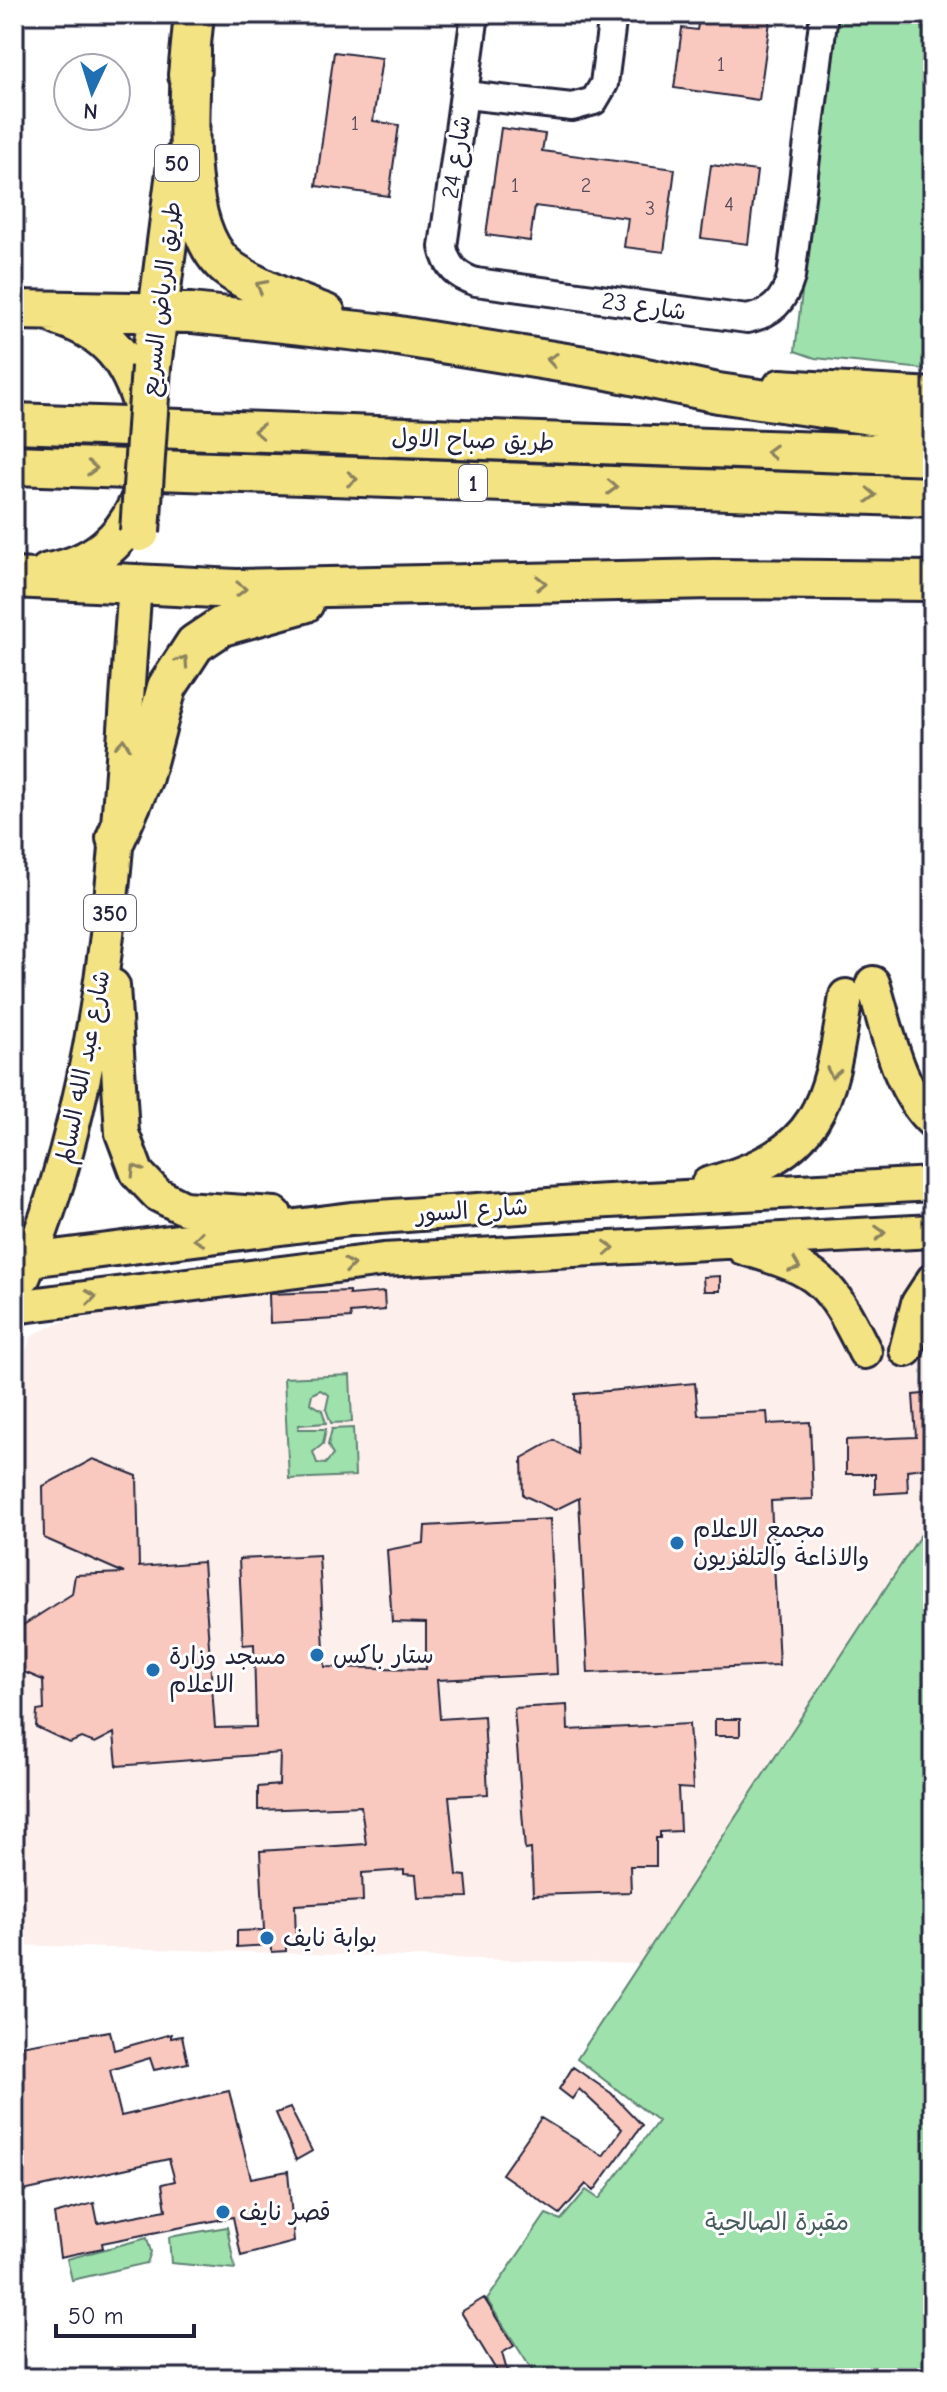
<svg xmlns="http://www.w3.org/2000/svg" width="947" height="2392" viewBox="0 0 947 2392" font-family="'Comic Neue','Playpen Sans Arabic',sans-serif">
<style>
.built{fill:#fdefec}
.green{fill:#9ee1ac;stroke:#608274;stroke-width:2}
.building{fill:#f9c9c0;stroke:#22223b;stroke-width:2}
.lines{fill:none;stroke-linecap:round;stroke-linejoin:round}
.minor-casing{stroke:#22223b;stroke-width:32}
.major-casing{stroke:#22223b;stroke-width:38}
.highway-casing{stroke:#22223b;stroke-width:44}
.minor{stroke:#fff;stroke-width:26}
.major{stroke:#f4e382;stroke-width:32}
.highway{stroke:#f4e382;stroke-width:38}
.highway-bridge-casing{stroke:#22223b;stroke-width:44;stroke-linecap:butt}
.highway-bridge{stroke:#f4e382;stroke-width:38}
.oneway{stroke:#8b825e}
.poi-dot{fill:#1f6fb2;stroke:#fff;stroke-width:3}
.labels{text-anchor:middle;stroke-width:6;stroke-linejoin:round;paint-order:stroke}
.number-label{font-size:20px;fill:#584c5c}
.shield{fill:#fff;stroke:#646476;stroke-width:2}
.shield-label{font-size:22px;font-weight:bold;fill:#22223b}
.street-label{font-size:24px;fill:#22223b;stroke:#fff}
.poi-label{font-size:24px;fill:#22223b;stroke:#fff;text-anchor:start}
.park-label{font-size:24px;fill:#475b5d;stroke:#fff}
</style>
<rect width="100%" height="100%" fill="#fff"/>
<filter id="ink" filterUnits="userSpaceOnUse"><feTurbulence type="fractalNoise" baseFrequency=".0125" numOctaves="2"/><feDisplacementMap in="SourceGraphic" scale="16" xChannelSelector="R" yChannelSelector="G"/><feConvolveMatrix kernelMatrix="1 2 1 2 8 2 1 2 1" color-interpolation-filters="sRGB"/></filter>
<g filter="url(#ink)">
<!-- built -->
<path class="built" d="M933 1246V1516L641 1964 14 1945V1384L31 1338 36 1333 62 1322 165 1305 434 1274 630 1267Z"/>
<!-- green -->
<path class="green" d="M835 14H933V370L815 358 795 351Z
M350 1375 352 1422 331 1423 326 1409 329 1395 320 1390 312 1394 310 1403 322 1410 326 1423 299 1425 298 1429H326L323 1444 313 1452 317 1463 325 1464 333 1455 328 1445 332 1429 353 1428 355 1476 289 1479 284 1378Z
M933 1516V2378H537L487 2300 546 2214 561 2220 586 2190 599 2199 658 2121 577 2059Z
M227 2227 235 2269 171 2263 169 2237Z
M147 2238 151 2252 147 2263 72 2280 67 2259Z"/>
<!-- building -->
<path class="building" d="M700 14H771L759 100 674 88 682 28 697 30Z
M334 52 382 58 373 121 399 125 389 196 316 186Z
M501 128 545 134 542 151 675 169 664 252 624 247 628 218 535 206 530 241 486 235Z
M711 165 757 171 748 244 701 238Z
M720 1276V1291H704L703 1277Z
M349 1291V1295L384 1292 385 1310 350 1313 351 1318 270 1323 269 1294Z
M695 1383 698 1415 767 1412 768 1424 810 1422 813 1499 771 1501 779 1665 588 1673 579 1498 555 1510 523 1495 522 1458 554 1440 577 1454 575 1394Z
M933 1393V1467L907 1470 908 1492 875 1494V1474H846V1440L916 1437 913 1395Z
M93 1459 137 1476 139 1567 203 1562 215 1728 256 1727 254 1644 243 1645 239 1559 319 1555 325 1667 426 1669V1623L392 1622 387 1550 424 1543 425 1526 550 1519 557 1674 437 1680 440 1719 484 1716 488 1794 449 1796 457 1875 466 1876 468 1897 418 1898 416 1875 404 1874V1870L362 1873 363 1901 295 1905 296 1945 286 1944V1951L272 1952 271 1945 237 1947V1931L264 1930 260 1851 366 1844 361 1806 258 1810V1787L279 1785 280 1753 117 1766 114 1733 95 1743 81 1738 70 1743 36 1727 37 1711 44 1710 43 1680 19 1670 17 1629 72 1594 75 1575 124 1573 44 1538 43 1486Z
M567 1705 568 1730 689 1724 693 1789 678 1788 680 1831 660 1832V1838H656V1866H630L631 1892 533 1895 531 1849 525 1850 514 1708Z
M715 1719H740V1736H715Z
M110 2031 114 2050 171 2034V2038L182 2036 188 2063 154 2070 150 2058 110 2070 121 2116 229 2091 251 2178 288 2171 294 2242 241 2256 233 2217 102 2243 103 2248 60 2257 54 2214 94 2203 98 2223 166 2210 162 2184 175 2181 169 2159 14 2193V2175L24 2174 14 2129V2047Z
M573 2067 611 2093 642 2125 594 2191 586 2184 560 2214 502 2174 541 2118 603 2156 622 2129 579 2089 572 2099 559 2089Z
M290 2108 312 2151 296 2160 276 2113Z
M484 2298 514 2346 502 2353 509 2378H501L461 2312Z"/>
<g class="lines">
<defs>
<path id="minor" d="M475 14 443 247C447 267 457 276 476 282L747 319C772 314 784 301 791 277L824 14
M466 95 572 107 594 101 604 84 613 14"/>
<path id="major" d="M780 386 933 395
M873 983C887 1027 897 1089 933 1122
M113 986 122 1133 137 1173 158 1195 184 1208 275 1214
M708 1184C824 1152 829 1103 846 996
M743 1248C822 1271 829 1280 865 1352
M14 1262 351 1219 590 1202 933 1184
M24 1276C115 1057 117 818 135 585
M14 1307 383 1260 933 1231
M906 1350 918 1303 933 1280"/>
<path id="highway" d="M191 50C191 109 177 233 232 271 260 290 294 302 326 314
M188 75 194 14
M14 310 191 313 386 334 603 369 718 393 933 424
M59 316C108 331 130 361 144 409
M151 367 177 164
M14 423 933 456
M14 465 933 497
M48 573C95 565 125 539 142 496
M14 578 236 589 713 579 933 581
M116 838 143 777 167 687 195 644 222 626 304 603"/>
</defs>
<!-- minor casing -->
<use href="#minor" class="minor-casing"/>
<!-- major casing -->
<use href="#major" class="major-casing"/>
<!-- highway casing -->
<use href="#highway" class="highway-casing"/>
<!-- minor -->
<use href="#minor" class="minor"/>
<!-- major -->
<use href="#major" class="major"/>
<!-- highway -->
<use href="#highway" class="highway"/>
<defs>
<path id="highway-bridge" d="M140 532 151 367"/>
</defs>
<!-- highway-bridge casing -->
<use href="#highway-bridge" class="highway-bridge-casing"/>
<!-- highway-bridge -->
<use href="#highway-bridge" class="highway-bridge"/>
</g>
<!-- one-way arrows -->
<defs><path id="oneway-chevron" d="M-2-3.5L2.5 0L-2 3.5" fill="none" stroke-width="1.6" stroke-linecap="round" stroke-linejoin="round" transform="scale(2)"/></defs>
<g class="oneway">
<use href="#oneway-chevron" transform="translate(261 286) rotate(-152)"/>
<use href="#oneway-chevron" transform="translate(552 360) rotate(-171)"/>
<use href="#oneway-chevron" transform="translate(259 431) rotate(-178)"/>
<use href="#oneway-chevron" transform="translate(771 452) rotate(-178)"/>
<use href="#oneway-chevron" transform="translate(92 468) rotate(2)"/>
<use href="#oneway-chevron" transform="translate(352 479) rotate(2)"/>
<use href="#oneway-chevron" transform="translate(612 487) rotate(2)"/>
<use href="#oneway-chevron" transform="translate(871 495) rotate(2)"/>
<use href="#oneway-chevron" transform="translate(541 583) rotate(-1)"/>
<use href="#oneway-chevron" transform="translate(241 589)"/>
<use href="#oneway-chevron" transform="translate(183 661) rotate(-56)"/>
<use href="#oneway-chevron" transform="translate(123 744) rotate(-85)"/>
<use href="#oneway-chevron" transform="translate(833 1073) rotate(102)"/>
<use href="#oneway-chevron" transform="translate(136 1170) rotate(-122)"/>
<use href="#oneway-chevron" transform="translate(880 1233) rotate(-2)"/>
<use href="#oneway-chevron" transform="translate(199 1239) rotate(173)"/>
<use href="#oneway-chevron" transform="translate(609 1248) rotate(-3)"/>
<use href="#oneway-chevron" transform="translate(349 1265) rotate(-8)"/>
<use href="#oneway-chevron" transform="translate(795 1266) rotate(22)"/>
<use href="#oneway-chevron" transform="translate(91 1297) rotate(-7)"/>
</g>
</g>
<!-- markers -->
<g class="poi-dot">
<circle cx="677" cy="1543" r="8"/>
<circle cx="317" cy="1655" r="8"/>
<circle cx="153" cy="1670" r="8"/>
<circle cx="267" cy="1938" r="8"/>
<circle cx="223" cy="2212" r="8"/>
</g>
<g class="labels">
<!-- number labels -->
<g class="number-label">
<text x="721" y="71">1</text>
<text x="355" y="130">1</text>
<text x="515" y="192">1</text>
<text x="586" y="192">2</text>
<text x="729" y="211">4</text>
<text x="650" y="215">3</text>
</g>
<!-- shield labels -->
<g class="shield">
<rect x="155" y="145" width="44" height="36" rx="6"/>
<rect x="459" y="465" width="28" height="36" rx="6"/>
<rect x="84" y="895" width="52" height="36" rx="6"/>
</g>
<g class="shield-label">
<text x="177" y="171">50</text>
<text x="473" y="491">1</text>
<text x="110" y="921">350</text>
</g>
<!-- street labels -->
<g class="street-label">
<text transform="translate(456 157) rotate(-81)" y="8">شارع 24</text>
<text transform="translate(161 299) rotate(-83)" y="8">طريق الرياض السريع</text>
<text transform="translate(644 306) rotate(8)" y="8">شارع 23</text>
<text transform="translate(473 440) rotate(2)" y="8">طريق صباح الاول</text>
<text transform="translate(83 1067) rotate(-79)" y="8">شارع عبد الله السالم</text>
<text transform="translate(472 1210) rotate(-4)" y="8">شارع السور</text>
</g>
<!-- poi labels -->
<g class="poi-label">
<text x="693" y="1537">مجمع الاعلام<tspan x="693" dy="28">والاذاعة والتلفزيون</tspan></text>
<text x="333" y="1663">ستار باكس</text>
<text x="169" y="1664">مسجد وزارة<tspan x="169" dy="28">الاعلام</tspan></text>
<text x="283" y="1946">بوابة نايف</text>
<text x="239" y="2220">قصر نايف</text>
</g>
<!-- park labels -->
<g class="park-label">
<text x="777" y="2230">مقبرة الصالحية</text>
</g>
</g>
<!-- margin -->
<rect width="947" height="2392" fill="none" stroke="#fff" stroke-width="48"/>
<rect x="24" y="24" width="899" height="2344" fill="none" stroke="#22223b" stroke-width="3" filter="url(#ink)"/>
<!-- north arrow -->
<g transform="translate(92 92) rotate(184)"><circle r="38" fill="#ffffff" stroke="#a7a7b1" stroke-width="2"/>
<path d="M0-6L14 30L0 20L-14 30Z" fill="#1f6fb2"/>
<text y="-12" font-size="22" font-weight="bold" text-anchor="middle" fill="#22223b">N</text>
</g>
<!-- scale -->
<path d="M56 2324v12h138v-12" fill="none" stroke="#22223b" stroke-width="4"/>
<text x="68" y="2324" font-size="24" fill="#22223b" stroke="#ffffff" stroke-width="6" paint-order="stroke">50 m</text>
</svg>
